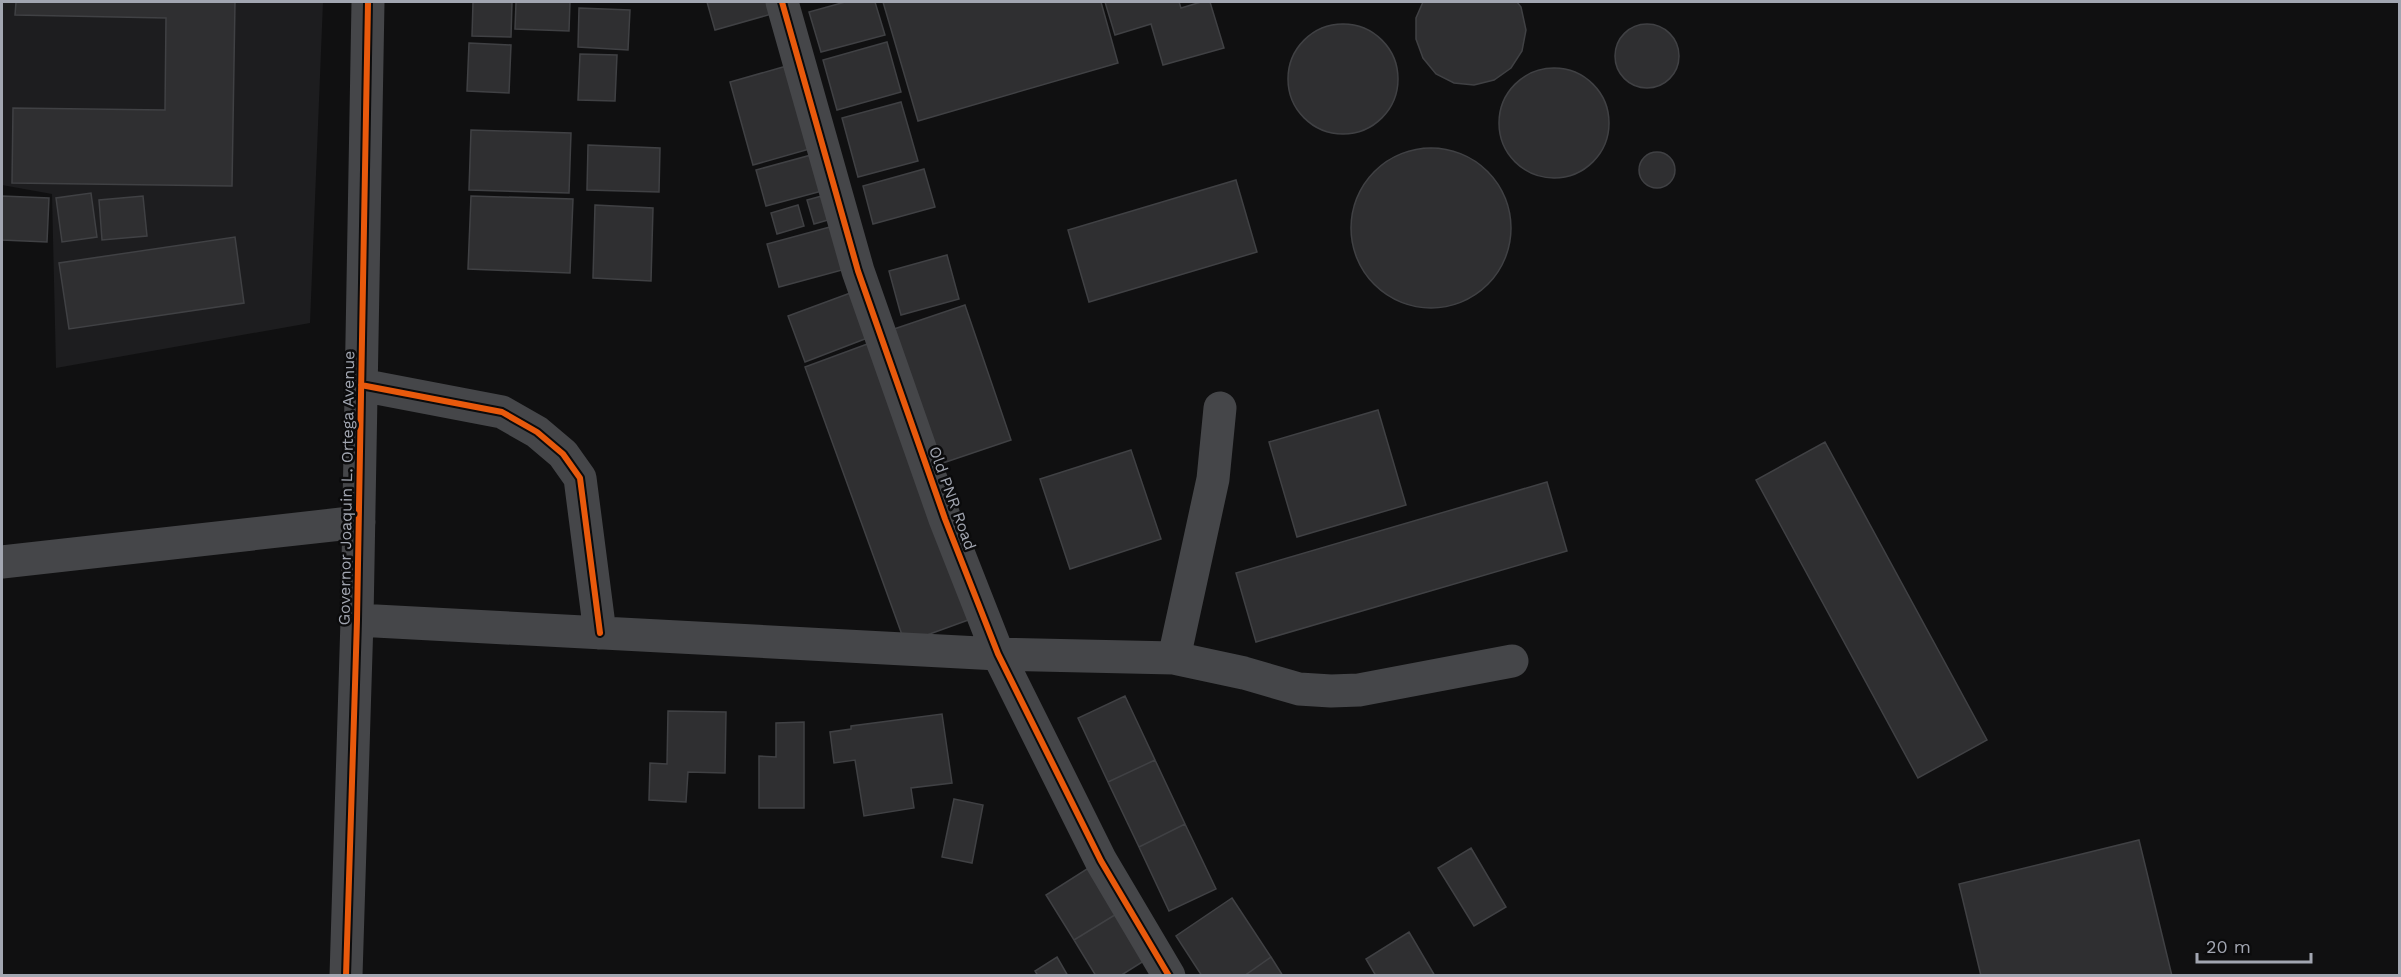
<svg xmlns="http://www.w3.org/2000/svg" width="2401" height="977" viewBox="0 0 2401 977" font-family="'Work Sans',sans-serif">
<style>
.built{fill:#1d1d1f}
.building{fill:#2f2f31;stroke:#404144;stroke-width:1.5}
.lines{fill:none;stroke-linecap:round;stroke-linejoin:round}
.minor{stroke:#454649;stroke-width:33}
.cycleway-casing{stroke:#0b0b0c;stroke-width:10}
.cycleway{stroke:#e8590c;stroke-width:6}
.labels{text-anchor:middle;stroke-width:5;stroke-linejoin:round;paint-order:stroke}
.street-label{font-size:16px;fill:#a2a6b1;stroke:#0b0b0c}
</style>
<rect width="100%" height="100%" fill="#101011"/>
<!-- built -->
<path class="built" d="M2 2H323L310 323 56 368 52 194 2 185Z"/>
<!-- building -->
<path class="building" d="M16 2H235L232 186 12 183 13 108 165 110 166 18 15 15Z
M473 2H512L511 37 472 36Z
M516 2H570L569 31 515 29Z
M707 2H772L775 13 715 30Z
M845 2H875L885 35 821 52 809 12Z
M883 2H1101L1118 63 918 121Z
M1105 2H1179L1181 8 1201 2H1210L1224 48 1163 65 1151 24 1115 35Z
M1423 2H1517L1521 7 1526 30 1522 51 1511 68 1494 80 1474 85 1454 83 1436 74 1423 58 1416 39V18Z
M579 8 630 10 628 50 578 47Z
M1288 79a55 55 0 1 1 110 0a55 55 0 1 1-110 0Z
M1615 56a32 32 0 1 1 64 0a32 32 0 1 1-64 0Z
M887 42 901 92 837 110 823 60Z
M469 43 511 45 509 93 467 91Z
M580 54 617 55 615 101 578 100Z
M790 65 813 148 753 165 730 82Z
M1499 123a55 55 0 1 1 110 0a55 55 0 1 1-110 0Z
M901 102 918 161 858 177 842 118Z
M471 130 571 133 569 193 469 190Z
M588 145 660 148 659 192 587 190Z
M1351 228a80 80 0 1 1 160 0a80 80 0 1 1-160 0Z
M1639 170a18 18 0 1 1 36 0a18 18 0 1 1-36 0Z
M811 155 822 191 766 206 756 170Z
M924 169 935 207 873 224 863 186Z
M1236 180 1257 252 1089 302 1068 230Z
M91 193 97 237 62 242 56 198Z
M829 194 835 218 814 224 807 200Z
M2 196 49 198 47 242 2 240Z
M143 196 147 236 102 240 99 200Z
M471 196 573 199 570 273 468 269Z
M595 205 653 208 651 281 593 278Z
M798 205 804 226 777 234 771 213Z
M830 227 842 270 779 287 767 244Z
M235 237 244 303 69 329 59 263Z
M947 255 959 299 901 315 889 271Z
M853 292 870 337 805 362 788 316Z
M965 305 1011 440 940 464 894 329Z
M870 343 971 619 905 643 805 367Z
M1378 410 1406 505 1297 537 1269 442Z
M1825 442 1987 740 1918 778 1756 480Z
M1131 450 1161 539 1070 569 1040 479Z
M1547 482 1567 551 1256 642 1236 573Z
M1125 696 1155 760 1108 782 1078 718Z
M668 711 726 712 725 773 688 772 686 802 649 800 650 763 667 764Z
M942 714 952 783 911 788 914 808 864 816 855 760 834 763 830 732 851 729V726Z
M804 722V808H759V756L776 757V723Z
M1155 760 1185 824 1139 847 1108 782Z
M954 799 983 805 972 863 942 857Z
M1185 824 1216 889 1169 911 1139 847Z
M2139 840 2172 976H1981L1959 884Z
M1471 848 1506 907 1474 926 1438 868Z
M1090 867 1118 913 1074 940 1046 895Z
M1232 898 1271 957 1244 976H1202L1176 936Z
M1118 913 1147 959 1120 976H1096L1074 940Z
M1409 932 1435 976H1376L1366 959Z
M1057 957 1068 976H1038L1035 971Z
M1271 957 1283 976H1244Z"/>
<g class="lines">
<!-- minor -->
<path class="minor" d="M782 2 858 271 945 519 998 654 1101 861 1169 976
M361 385 502 412 537 432 563 454 580 478 600 633
M2 562 359 522
M357 620 998 654 1174 658 1244 673 1299 689 1331 691 1359 690 1512 661
M1174 658 1213 479 1220 408
M346 976 357 620 368 2"/>
<defs>
<path id="cycleway" d="M782 2 858 271 945 519 998 654 1101 861 1169 976
M361 385 502 412 537 432 563 454 580 478 600 633
M346 976 357 620 368 2"/>
</defs>
<!-- cycleway casing -->
<use href="#cycleway" class="cycleway-casing"/>
<!-- cycleway -->
<use href="#cycleway" class="cycleway"/>
</g>
<g class="labels">
<!-- street labels -->
<g class="street-label">
<text transform="translate(346 488) rotate(-89)" y="6">Governor Joaquin L. Ortega Avenue</text>
<text transform="translate(953 498) rotate(70)" y="6">Old PNR Road</text>
</g>
</g>
<!-- border -->
<rect width="2401" height="977" fill="none" stroke="#a2a6b1" stroke-width="6"/>
<!-- scale -->
<path d="M2197 953v9h114v-9" fill="none" stroke="#a2a6b1" stroke-width="3"/>
<text x="2206" y="953" font-size="18" fill="#a2a6b1" stroke="#0b0b0c" stroke-width="4.5" paint-order="stroke">20 m</text>
</svg>
